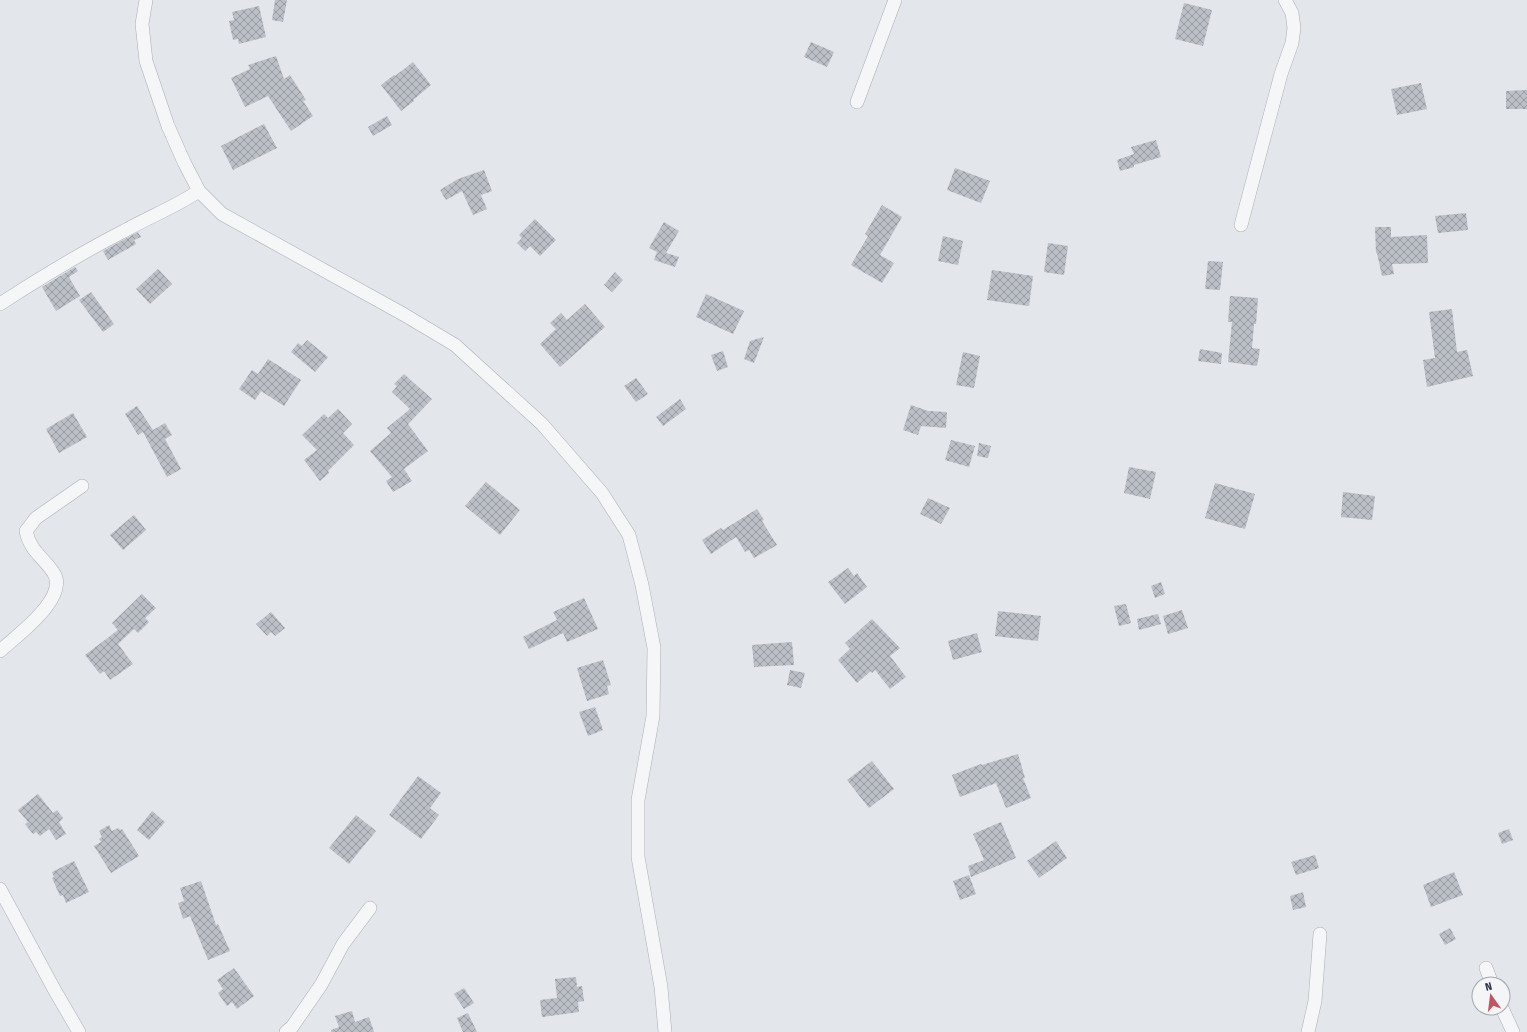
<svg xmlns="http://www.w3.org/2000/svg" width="1527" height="1032" viewBox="0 0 1527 1032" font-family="'Fira Sans Condensed',sans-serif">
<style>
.building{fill:url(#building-cross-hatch)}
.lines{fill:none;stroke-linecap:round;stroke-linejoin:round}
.street-casing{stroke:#a8adb4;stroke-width:14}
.street{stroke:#f5f6f8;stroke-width:13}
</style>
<defs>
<pattern id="building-cross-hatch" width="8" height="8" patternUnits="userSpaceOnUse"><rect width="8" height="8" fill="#bbbfc6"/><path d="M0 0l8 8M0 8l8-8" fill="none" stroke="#989ca2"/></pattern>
</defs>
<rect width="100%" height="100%" fill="#e3e6ea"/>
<!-- building -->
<path class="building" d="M275 0H287L283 22 272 20Z
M1184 3 1212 10 1203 46 1175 39Z
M259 6 266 37 239 44 238 39 233 40 229 21 234 20 232 12Z
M811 42 834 52 827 67 804 57Z
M276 56 284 79 290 75 306 100 303 101 313 116 291 131 268 96 245 107 231 78 250 69 248 65Z
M413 62 431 85 413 100 414 101 401 111 381 85 394 75 395 76Z
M1421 83 1427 109 1397 115 1391 89Z
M1527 90V109H1506V91Z
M387 116 392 125 373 136 368 127Z
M264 124 277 148 233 170 221 146Z
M1156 140 1161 157 1134 165V167L1120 171 1117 160 1134 154 1131 147Z
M955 168 990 181 981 203 947 190Z
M484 170 492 191 481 195 487 209 473 215 462 191 446 200 440 190 458 179Z
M882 205 902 217 880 255 894 263 882 283 851 265 868 236 865 234Z
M1466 213 1468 230 1438 233 1435 216Z
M535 219 556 240 540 256 530 246 525 251 517 243 522 238 519 235Z
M664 222 679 231 666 253 679 257 675 267 654 260 657 252 649 248Z
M1375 227H1391V237L1427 235 1428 263 1392 264 1394 274 1382 276 1377 253H1376Z
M138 232 141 237 134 240 136 244 108 260 103 251Z
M943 236 963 241 958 265 938 261Z
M1048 243 1068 246 1064 275 1044 272Z
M1208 261 1223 262 1220 290 1205 289Z
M75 267 78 271 69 277 80 296 56 311 42 287Z
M158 269 172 284 150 304 136 289Z
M992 270 1033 276 1029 306 987 300Z
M615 272 623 280 612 292 604 285Z
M91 292 114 324 103 332 79 300Z
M706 294 744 311 733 334 696 317Z
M1230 296 1258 298 1256 324H1254L1252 348 1260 349 1257 366 1228 362 1232 322H1228Z
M585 304 605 327 560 367 540 344 556 329 550 323 561 313 567 320Z
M1452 309 1457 352 1467 350 1473 376 1427 387 1423 360 1435 358 1429 312Z
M764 337 754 363 744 359 750 341Z
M307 340 328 357 315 372 291 352 298 343 302 346Z
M1200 349 1222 353 1221 364 1198 361Z
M723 351 728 367 717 371 711 355Z
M963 352 980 356 974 388 956 385Z
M268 359 301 380 284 406 261 391 255 400 239 389 252 370 258 374Z
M404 374 432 399 408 424 428 451 404 469 412 481 393 492 386 481 392 477 370 451 391 433 387 428 410 409 392 392 397 386 394 384Z
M636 378 648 394 636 402 624 386Z
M680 399 686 409 663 426 656 417Z
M911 405 928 411 947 412 946 428 921 426 918 435 903 430Z
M137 406 153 430 165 423 172 435 165 439 181 469 167 477 143 432 138 435 125 414Z
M338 409 352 424 343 433 354 445 328 471 329 473 320 481 304 460 317 450 302 435 324 414 328 418Z
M73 413 87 437 59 453 46 429Z
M951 440 975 446 969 467 945 460Z
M979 443 991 446 988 458 977 456Z
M1129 467 1156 472 1150 499 1124 493Z
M486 482 520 510 500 535 465 506Z
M1215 483 1255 494 1245 529 1205 518Z
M1343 492 1375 496 1372 520 1341 517Z
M928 498 950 508 941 524 920 514Z
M757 509 764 520 762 521 777 545 754 558 749 550 745 552 736 537 711 554 702 540 721 528 723 530Z
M134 515 146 530 123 550 110 535Z
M848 568 854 576 857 573 867 587 845 604 828 582Z
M1161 582 1165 594 1155 598 1151 586Z
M142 594 156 608 145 618 149 622 138 633 134 629 118 644 133 664 110 680 104 671 100 674 85 655 118 630 112 623Z
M584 598 598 629 567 642 563 633 529 649 523 637 557 620 553 612Z
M1126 604 1131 623 1119 626 1114 606Z
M1182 610 1188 628 1168 634 1163 616Z
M998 611 1041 616 1038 641 995 636Z
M271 612 285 628 275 636 271 632 267 636 256 624Z
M1158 614 1161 624 1139 630 1137 619Z
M872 619 900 648 890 656 906 677 890 689 875 670 872 673 871 671 857 683 838 660 850 649 845 643Z
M977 633 982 652 953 660 948 641Z
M792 642 794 665 754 667 752 645Z
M603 660 611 685 607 686 609 694 587 701 577 668Z
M790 670 805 673 801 688 787 685Z
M595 707 603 730 588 736 579 712Z
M1018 754 1025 778H1023L1031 798 1006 808 996 783 960 797 952 775 981 764 982 765Z
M872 761 894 789 869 808 847 780Z
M418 776 441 793 430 808 439 815 421 839 389 815Z
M38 794 53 813 57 810 63 818 59 822 66 834 56 840 49 829 40 836 36 832 33 834 25 824 28 822 18 810Z
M152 811 165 822 149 840 137 830Z
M356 815 376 831 349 864 329 848Z
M1001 822 1016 858 971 877 968 866 984 860 973 834Z
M109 825 112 831 118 828 120 830 122 829 139 856 111 873 94 846 101 842 99 839 102 837 99 831Z
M1509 829 1513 840 1502 844 1498 833Z
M1056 841 1067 858 1039 878 1027 861Z
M1315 855 1319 868 1296 875 1291 862Z
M74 861 89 892 66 903 63 895 60 896 52 878 54 877 52 872Z
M1454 872 1463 895 1431 907 1423 885Z
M969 875 976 894 960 900 953 881Z
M201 881 216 925 218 924 230 951 208 960 190 916 183 919 178 903 184 901 180 888Z
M1303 892 1306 907 1293 910 1290 896Z
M1450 928 1456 939 1445 945 1439 934Z
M234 968 254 996 237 1009 232 1002 227 1006 218 993 223 989 217 980Z
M576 977 577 987 582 986 584 1001 578 1002 579 1012 542 1017 540 1000 557 998 555 979Z
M464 988 474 1003 464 1009 454 994Z
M352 1011 355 1022 369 1017 374 1032H331V1030L339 1027 335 1016Z
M468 1013 477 1032H463L457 1018Z"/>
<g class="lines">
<defs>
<path id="street" d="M146 0 142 24 146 61 168 126 184 162 199 191 222 214 403 314 455 345 542 424 602 493 629 535 642 585 654 648 653 716 638 800V857L661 987 665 1032
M857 102 895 0
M1241 225 1281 74 1292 43 1294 28 1292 13 1285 0
M0 304C40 278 81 253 124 231 149 217 175 207 199 191
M0 651C16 636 71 597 53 572 43 557 30 551 26 531L36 518 82 486
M0 889 54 989 79 1032
M1486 968 1492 984
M1502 1008 1513 1032
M286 1032 292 1027 321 985 343 944 370 908
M1308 1032 1315 1001 1320 934"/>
</defs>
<!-- street casing -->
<use href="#street" class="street-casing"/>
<!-- street -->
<use href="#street" class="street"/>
</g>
<!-- north arrow -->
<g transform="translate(1491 996) rotate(346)"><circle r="19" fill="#f3f5f7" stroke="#a3a7ae"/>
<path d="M0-3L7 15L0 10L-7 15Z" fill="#c35463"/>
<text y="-6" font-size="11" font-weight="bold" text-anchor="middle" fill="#2c3341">N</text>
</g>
</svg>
